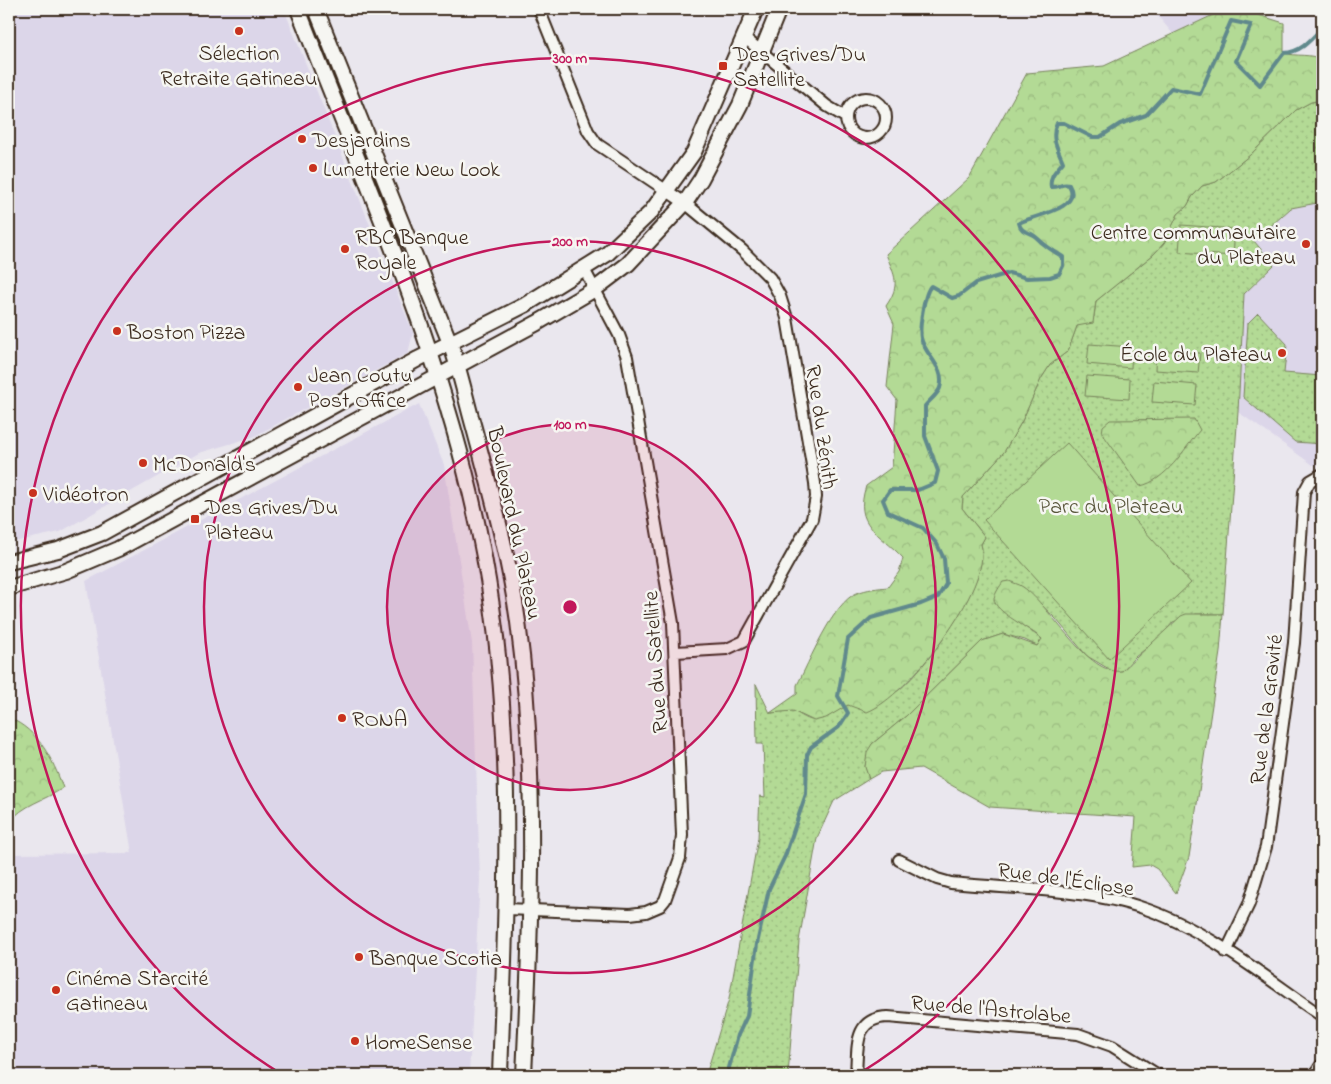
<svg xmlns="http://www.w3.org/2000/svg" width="1331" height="1084" viewBox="0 0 1331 1084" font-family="'Indie Flower',sans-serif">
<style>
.built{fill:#dcd6e9}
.grass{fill:url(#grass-dots);stroke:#77825a}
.forest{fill:url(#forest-crowns);stroke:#77825a}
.pitch{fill:#b3da95;stroke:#77825a}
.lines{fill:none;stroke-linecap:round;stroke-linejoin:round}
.stream{stroke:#60898c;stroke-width:4}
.street-casing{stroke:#3b2a1e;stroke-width:14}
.secondary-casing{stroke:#3b2a1e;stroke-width:18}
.street{stroke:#f6f6f2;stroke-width:10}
.secondary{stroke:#f6f6f2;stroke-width:14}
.ring{fill:none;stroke:#c2185b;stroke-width:2.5}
.poi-dot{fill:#c8321e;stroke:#f6f6f2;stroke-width:2}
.labels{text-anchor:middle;stroke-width:5;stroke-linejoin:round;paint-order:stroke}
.poi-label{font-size:22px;fill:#3b2a1e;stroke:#f6f6f2;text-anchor:start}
.street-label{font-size:22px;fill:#3b2a1e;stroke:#f6f6f2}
.park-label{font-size:22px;fill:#59563c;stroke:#f6f6f2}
.centre{fill:#c2185b;stroke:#f6f6f2;stroke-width:2.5}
.ring-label{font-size:15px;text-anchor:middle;font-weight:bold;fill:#c2185b;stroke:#f6f6f2;stroke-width:5;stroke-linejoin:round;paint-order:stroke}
</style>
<defs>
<pattern id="grass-dots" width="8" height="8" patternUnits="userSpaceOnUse" patternTransform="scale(1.25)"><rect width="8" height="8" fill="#b3da95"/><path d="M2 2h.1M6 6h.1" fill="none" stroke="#9bbb80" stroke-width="1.8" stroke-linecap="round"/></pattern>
<pattern id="forest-crowns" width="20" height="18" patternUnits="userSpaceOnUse" patternTransform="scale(1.25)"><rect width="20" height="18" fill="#b3da95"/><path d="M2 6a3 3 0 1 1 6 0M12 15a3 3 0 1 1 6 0" fill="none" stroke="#9bbb80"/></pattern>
</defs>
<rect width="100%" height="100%" fill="#eae7ee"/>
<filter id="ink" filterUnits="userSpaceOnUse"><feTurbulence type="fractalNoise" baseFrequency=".02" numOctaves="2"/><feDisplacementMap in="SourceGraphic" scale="10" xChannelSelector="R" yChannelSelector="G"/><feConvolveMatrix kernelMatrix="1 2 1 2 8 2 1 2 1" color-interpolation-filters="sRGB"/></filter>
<g filter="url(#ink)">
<!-- built -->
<path class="built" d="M9 9H284L413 333 408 353 253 437 199 453 60 532 9 543Z
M1152 9H1226L1173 34Z
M1322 202V465H1313L1238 412 1244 294 1273 265 1253 241 1291 208Z
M419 404 444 465 472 643 480 880 469 1075H9V854L132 853 86 581Z"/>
<!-- grass -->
<path class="grass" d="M1322 100V202L1291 208 1254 241 1274 265 1244 294 1238 412 1223 614H1196L1173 622 1161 637 1135 657 1122 671 1114 672 1087 656 1056 619 1023 587 1018 622 1042 639 1037 646 1025 640 1003 634 982 641 906 716 872 744 865 766 869 779 834 801 817 838 799 941 788 1075H706L729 999 758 838 760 796 765 797 763 744H757L756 684 770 713C776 713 787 709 793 711 800 714 809 722 817 720 829 717 837 709 848 705 861 699 888 698 899 690 927 667 991 581 981 544L985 537 962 508 963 497 1004 452 1022 421 1041 379 1050 365 1068 351 1077 326 1094 317 1096 301 1154 254 1164 243 1178 214 1187 206 1192 197 1202 186 1216 182 1250 155 1296 110 1311 102Z
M1258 313 1287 344 1284 373 1322 376V444L1295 442 1243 397 1248 323Z"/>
<!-- forest -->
<path class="forest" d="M1226 9H1245L1249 12 1284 23V53C1296 57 1312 53 1322 60V100L1311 102 1296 110 1250 155 1216 182 1202 186 1192 197 1187 206 1178 214 1164 243 1154 254 1096 301 1093 323 1077 326 1068 351 1050 365 1041 379 1022 421 1004 452 963 497 962 508 985 537 981 544C993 587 907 697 867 712L848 705 826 718 814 721 793 711 770 713 797 694V685C809 663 833 602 857 593 867 589 878 588 888 587L899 572 903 558C879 532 853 526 866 486L892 467 897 400 887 387 894 324 886 306C901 284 895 277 886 254L969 178 1027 73 1104 66Z
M1194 419 1200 430C1184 449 1166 481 1140 486L1102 433 1103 426 1110 420Z
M1009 581C1013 583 1019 584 1023 587 1051 606 1087 676 1122 671L1181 616 1186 614H1223L1220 652 1189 857 1176 893 1157 869 1150 865 1132 867 1136 817 990 807 921 768 881 772 869 779 865 767 867 752 872 744 906 716 982 641 1003 634 1037 646 1042 639C1032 629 994 612 994 599 995 593 1000 586 1003 582Z
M9 718C38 730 53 759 63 788 44 801 23 804 9 823Z"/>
<!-- pitch -->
<path class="pitch" d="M1181 225 1235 229 1233 256 1179 252Z
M1089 344 1132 347 1131 368 1087 364Z
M1156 350 1200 353 1198 373 1155 370Z
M1087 376 1130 379 1129 399 1085 396Z
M1154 381 1197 385 1195 405 1152 402Z
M1067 443 1191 583 1109 659 984 520Z"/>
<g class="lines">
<!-- stream -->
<path class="stream" d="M727 1075 738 1035 747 1016 757 944 769 889 785 856 806 794 807 755 811 747 839 727 848 713 838 696 848 639 871 618 921 604 938 597 946 584 944 559 937 544 923 528 888 512 883 500 890 490H918L935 483 938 471 925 436V406C929 401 938 394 940 388 946 367 925 356 921 338 919 328 924 293 931 286L952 298 959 296 976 283 1009 273 1027 278 1050 277 1059 274 1063 266V257C1053 251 1045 246 1037 238 1031 231 1021 234 1019 223 1030 216 1084 210 1069 185 1062 183 1058 188 1051 187 1049 175 1057 170 1063 162 1058 149 1050 138 1057 123H1064L1092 137H1100L1120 124 1146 115 1171 88 1200 94 1231 21 1251 25 1236 61 1260 85 1284 53C1300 52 1309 42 1320 30"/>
<defs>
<path id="street" d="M539 9 588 131 597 144 685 203 742 250 770 278 780 296 787 318 815 483 816 497 812 519 744 641 727 649 676 652
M745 38 827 106 845 117
M846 118a20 20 0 1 1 40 0a20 20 0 1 1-40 0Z
M899 860 937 879 951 883C1010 889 1089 889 1143 908 1207 929 1267 979 1322 1016
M507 909 630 914 646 912 660 906 665 900 680 858 682 835 673 623 627 357 619 335 584 269
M1226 952 1249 904 1266 847 1294 643 1304 492 1310 481 1322 474
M856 1075C858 1048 853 1018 888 1017L1078 1034 1112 1046 1158 1075"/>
<path id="secondary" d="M298 9C368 189 449 366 484 557 516 729 506 902 500 1075
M316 9C361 120 406 231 450 343 460 370 466 400 474 428 491 492 509 556 518 622 538 772 531 924 524 1075
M9 562 58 550 102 533 418 359 525 305 607 254 651 212 694 152 756 9
M9 588 66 571 118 549 537 323 595 289 628 264 685 203 701 179 740 105 779 9
M1317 1075 1322 1067"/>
</defs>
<!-- street casing -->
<use href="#street" class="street-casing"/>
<!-- secondary casing -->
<use href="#secondary" class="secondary-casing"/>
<!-- street -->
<use href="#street" class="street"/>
<!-- secondary -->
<use href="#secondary" class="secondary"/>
</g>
</g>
<!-- distance rings -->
<circle cx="570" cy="607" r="183" fill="#c2185b" fill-opacity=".12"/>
<g class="ring">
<circle cx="570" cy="607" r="183"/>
<circle cx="570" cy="607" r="366"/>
<path d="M283 1075A549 549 0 1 1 857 1075"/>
</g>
<!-- markers -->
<g class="poi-dot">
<circle cx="239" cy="31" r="5"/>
<rect x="718" y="61" width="10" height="10" rx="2.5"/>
<circle cx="302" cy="139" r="5"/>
<circle cx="313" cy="168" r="5"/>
<circle cx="1306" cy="244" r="5"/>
<circle cx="345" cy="249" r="5"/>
<circle cx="117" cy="331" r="5"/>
<circle cx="1282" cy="353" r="5"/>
<circle cx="298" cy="387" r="5"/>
<circle cx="143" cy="463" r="5"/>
<circle cx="33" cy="493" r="5"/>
<rect x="190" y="514" width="10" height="10" rx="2.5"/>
<circle cx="342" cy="718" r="5"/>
<circle cx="359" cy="957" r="5"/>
<circle cx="56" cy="990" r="5"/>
<circle cx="355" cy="1041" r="5"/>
</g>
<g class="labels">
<!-- poi labels -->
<g class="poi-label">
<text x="239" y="60" text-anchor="middle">Sélection<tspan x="239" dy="25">Retraite Gatineau</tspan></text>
<text x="733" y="61">Des Grives/Du<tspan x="733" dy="25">Satellite</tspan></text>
<text x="312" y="147">Desjardins</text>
<text x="323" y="176">Lunetterie New Look</text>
<text x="1296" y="239" text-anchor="end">Centre communautaire<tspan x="1296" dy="25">du Plateau</tspan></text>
<text x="355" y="244">RBC Banque<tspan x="355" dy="25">Royale</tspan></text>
<text x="127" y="339">Boston Pizza</text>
<text x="1272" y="361" text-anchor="end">École du Plateau</text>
<text x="308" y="382">Jean Coutu<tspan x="308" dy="25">Post Office</tspan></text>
<text x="153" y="471">McDonald's</text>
<text x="43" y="501">Vidéotron</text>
<text x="205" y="514">Des Grives/Du<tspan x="205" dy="25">Plateau</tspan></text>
<text x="352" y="726">RONA</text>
<text x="369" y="965">Banque Scotia</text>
<text x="66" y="985">Cinéma Starcité<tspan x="66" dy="25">Gatineau</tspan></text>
<text x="365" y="1049">HomeSense</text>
</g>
<!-- street labels -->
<g class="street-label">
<text transform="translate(823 427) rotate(82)" y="8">Rue du Zénith</text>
<text transform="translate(516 523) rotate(78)" y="8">Boulevard du Plateau</text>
<text transform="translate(654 662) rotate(-94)" y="8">Rue du Satellite</text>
<text transform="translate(1265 709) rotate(-83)" y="8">Rue de la Gravité</text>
<text transform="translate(1066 878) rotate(8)" y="8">Rue de l'Éclipse</text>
<text transform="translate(991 1008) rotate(5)" y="8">Rue de l'Astrolabe</text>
</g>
<!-- park labels -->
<g class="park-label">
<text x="1111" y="513">Parc du Plateau</text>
</g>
</g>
<circle cx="570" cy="607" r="8" class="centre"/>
<g class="ring-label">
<text x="570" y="63">300 m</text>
<text x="570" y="246">200 m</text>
<text x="570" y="429">100 m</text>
</g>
<!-- margin -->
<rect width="1331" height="1084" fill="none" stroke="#f6f6f2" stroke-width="30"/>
<rect x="15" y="15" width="1301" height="1054" fill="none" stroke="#3b2a1e" stroke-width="2" filter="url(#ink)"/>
</svg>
